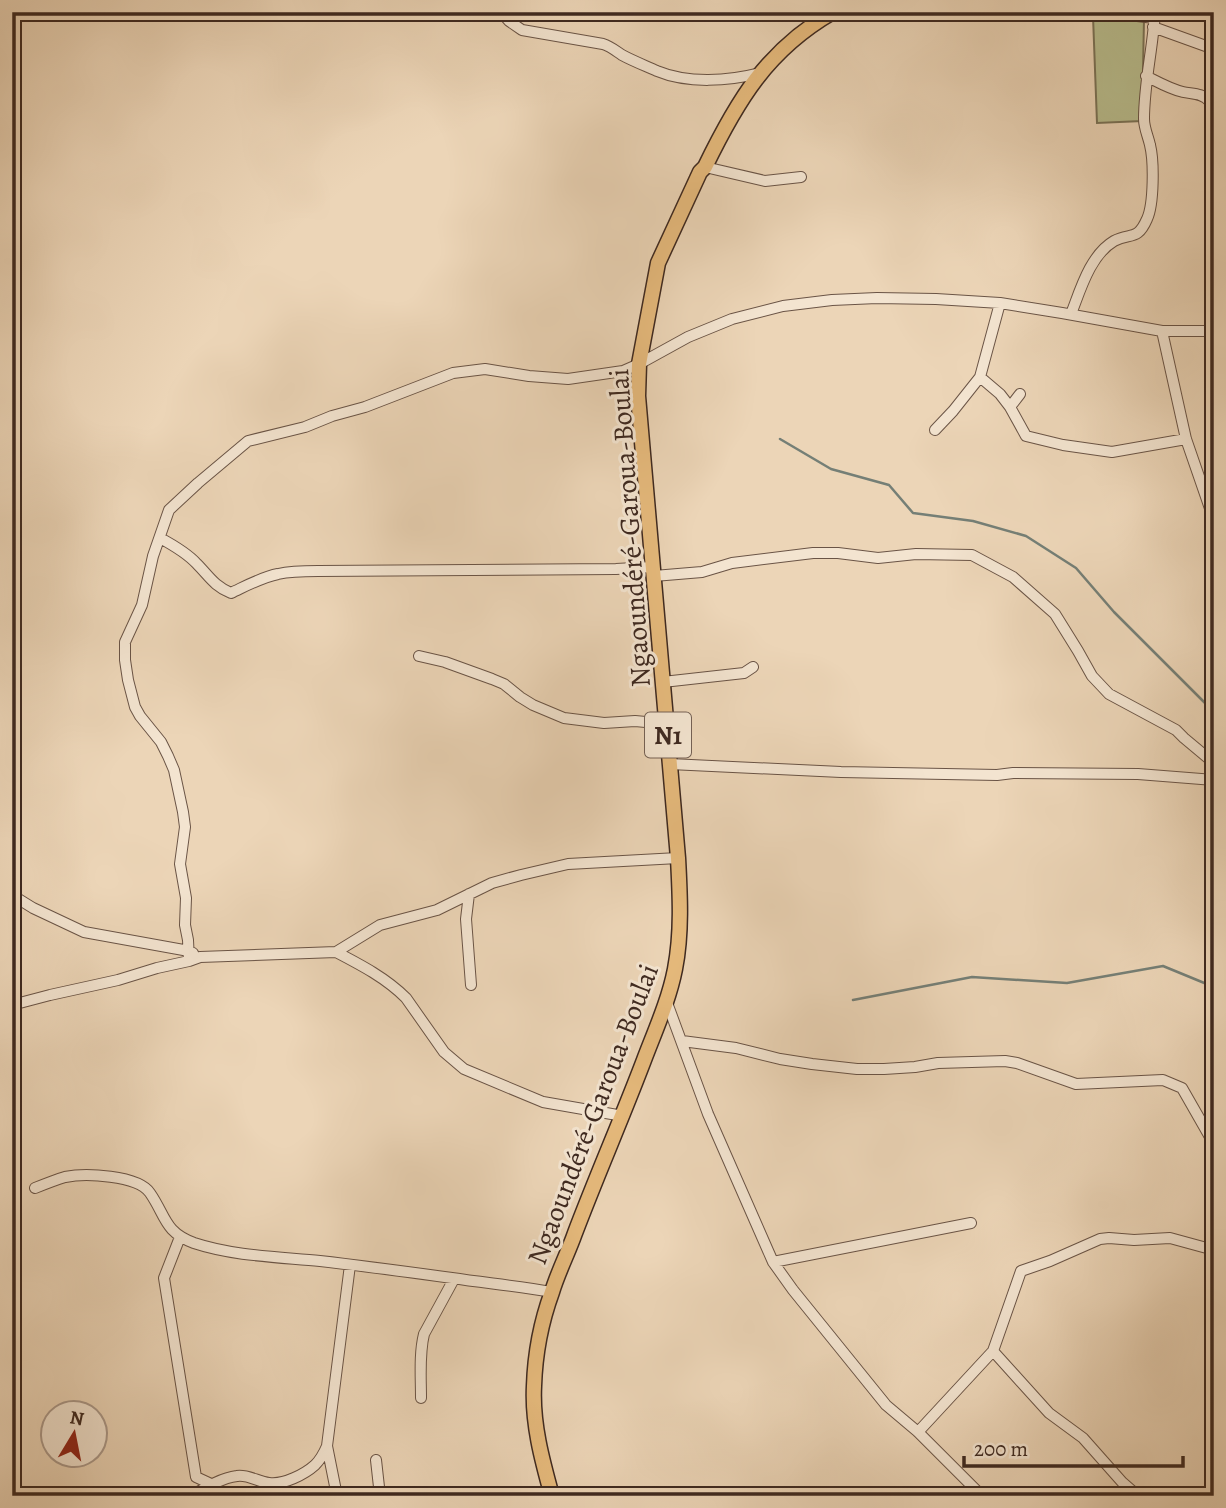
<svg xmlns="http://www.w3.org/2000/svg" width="1226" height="1508" viewBox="0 0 1226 1508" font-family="Alegreya,serif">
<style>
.green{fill:#b8bd8e;stroke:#7b7357;stroke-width:2}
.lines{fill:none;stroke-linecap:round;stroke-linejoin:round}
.stream{stroke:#757f76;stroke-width:2.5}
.minor-casing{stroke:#6a5446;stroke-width:12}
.highway-casing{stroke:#3e2920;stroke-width:17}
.minor{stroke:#f3e4d0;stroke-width:10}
.highway{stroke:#e6ba7c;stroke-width:14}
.labels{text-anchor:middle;stroke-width:6;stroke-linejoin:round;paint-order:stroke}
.shield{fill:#f3e4d0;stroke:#746155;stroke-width:2}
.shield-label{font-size:26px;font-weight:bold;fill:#3e2920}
.street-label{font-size:28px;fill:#3e2920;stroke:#f3e4d0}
</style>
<rect width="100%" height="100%" fill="#ecd5b7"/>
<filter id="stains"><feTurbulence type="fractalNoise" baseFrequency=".00286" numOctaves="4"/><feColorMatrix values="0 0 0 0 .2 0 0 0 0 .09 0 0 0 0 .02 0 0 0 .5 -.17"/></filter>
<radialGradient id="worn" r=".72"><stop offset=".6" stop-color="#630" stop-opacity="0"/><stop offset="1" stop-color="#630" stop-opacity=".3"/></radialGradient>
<!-- green -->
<path class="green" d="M1093 16 1144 19 1142 121 1097 123Z"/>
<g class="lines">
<!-- stream -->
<path class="stream" d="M780 439 831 469 889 485 913 513 973 521 1026 536 1076 568 1114 612 1214 712
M853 1000 972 977 1067 983 1163 966 1214 987"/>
<defs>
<path id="minor" d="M501 12 509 21 522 30 603 44C610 46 616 51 622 55 633 61 646 66 657 71 688 84 729 81 760 73
M1121 12 1129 15 1154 18
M1153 27 1214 49
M1146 76C1158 82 1170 89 1183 92 1192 94 1203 93 1209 101 1214 109 1211 120 1214 129
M705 167 765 181 801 177
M1071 314C1080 291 1090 255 1114 241 1130 232 1137 242 1147 219 1154 204 1154 161 1150 145 1148 136 1144 128 1144 119 1144 83 1153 48 1155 12
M1162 331 1186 439 1214 520
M980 377 1000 394 1010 407 1020 394
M1010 407 1026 436 1063 445 1112 452 1186 439
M935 430 953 411 980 377 1000 303
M160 538C173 545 187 553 197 564 209 576 214 586 231 593 246 586 262 577 278 574 291 571 305 571 318 571L616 569 653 567
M654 576 702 572 732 563 813 553H838L878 558 916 554 972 555 1013 577 1055 614 1078 651 1092 676 1109 694 1176 730 1184 738 1214 763
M419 656 445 662 492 679 504 684 520 697 533 705 564 718 604 723 635 721 667 724
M663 682 744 673 753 667
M670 764 841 772 997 775 1013 773 1138 774 1214 780
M469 894 466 919 471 985
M12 895 33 908 84 932 189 951 193 953
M189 961 188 940 185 925 186 898 180 864 185 827 183 812 174 770 168 756 161 742 140 716 135 707 128 680 125 660V642L142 605 153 556 169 510 198 483 248 441 305 427 332 416 365 407 453 373 485 369 529 376 568 379 623 371 639 364 688 337 732 319 783 306 832 300 877 298 936 299 1000 303 1062 313 1162 331H1214
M666 1000 708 1114 773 1262 793 1290 886 1405 918 1432 982 1496
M12 1005 50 995 118 980 157 968 189 961 200 957 336 952
M682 1041 736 1048 780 1059 812 1064 857 1069H884L915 1067 938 1063 1005 1061 1017 1063 1076 1084 1163 1080 1182 1088 1214 1144
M623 1116 543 1102 464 1069 444 1052 406 998C386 978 361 965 336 952L380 925 437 910 492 883 521 875 568 864 678 858
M35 1188C45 1184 55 1180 65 1177 85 1173 138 1175 150 1193 166 1216 164 1232 194 1243 233 1256 279 1257 320 1261 364 1266 408 1272 452 1278 485 1283 518 1286 552 1292
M180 1237 164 1278 196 1477 211 1484
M773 1262 971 1223
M993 1351 1049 1413 1083 1438 1122 1482 1138 1496
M421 1398C421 1377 419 1354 424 1334L454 1279
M918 1432 993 1351 1021 1271 1050 1261 1100 1239 1109 1238 1134 1240 1170 1238 1214 1250
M376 1460 380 1496
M191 1496C205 1488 221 1478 237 1476 247 1474 259 1482 269 1483 284 1485 305 1474 315 1465 321 1459 324 1453 327 1446
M337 1496 327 1446 350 1265"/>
<path id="highway" d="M552 1496C542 1460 532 1423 534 1386 535 1355 541 1322 552 1292 558 1272 568 1253 575 1233 597 1175 622 1118 644 1060 655 1031 669 1000 675 969 682 933 680 895 678 858L638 396 639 364 658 263 700 172 705 167C737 101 767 50 833 12"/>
</defs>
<!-- minor casing -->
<use href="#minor" class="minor-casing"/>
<!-- highway casing -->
<use href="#highway" class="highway-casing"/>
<!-- minor -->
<use href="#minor" class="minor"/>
<!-- highway -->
<use href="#highway" class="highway"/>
</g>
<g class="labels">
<!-- shield labels -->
<rect class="shield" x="645" y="712.5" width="46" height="45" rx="5"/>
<g class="shield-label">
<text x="668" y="744">N1</text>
</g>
<!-- street labels -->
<g class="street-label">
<text transform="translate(629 528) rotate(-94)" y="10">Ngaoundéré-Garoua-Boulai</text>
<text transform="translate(592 1114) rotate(-69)" y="10">Ngaoundéré-Garoua-Boulai</text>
</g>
</g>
<!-- margin -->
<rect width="1226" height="1508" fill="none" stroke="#ecd5b7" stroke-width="42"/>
<rect x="14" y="14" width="1198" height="1480" fill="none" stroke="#3e2920" stroke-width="3.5"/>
<rect x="21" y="21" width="1184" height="1466" fill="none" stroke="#3e2920" stroke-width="2"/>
<!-- north arrow -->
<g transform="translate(74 1434) rotate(10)"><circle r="33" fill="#f3e4d0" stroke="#ab998a" stroke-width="2"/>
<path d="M0-5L12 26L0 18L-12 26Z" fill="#8f2418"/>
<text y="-10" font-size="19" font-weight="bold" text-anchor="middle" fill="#3e2920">N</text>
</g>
<!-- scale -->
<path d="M964 1456v10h219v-10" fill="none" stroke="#3e2920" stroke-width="3.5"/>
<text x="974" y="1456" font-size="21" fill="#3e2920" stroke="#f3e4d0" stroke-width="5" paint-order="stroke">200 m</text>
<rect width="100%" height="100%" filter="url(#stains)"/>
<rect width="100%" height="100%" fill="url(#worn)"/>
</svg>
